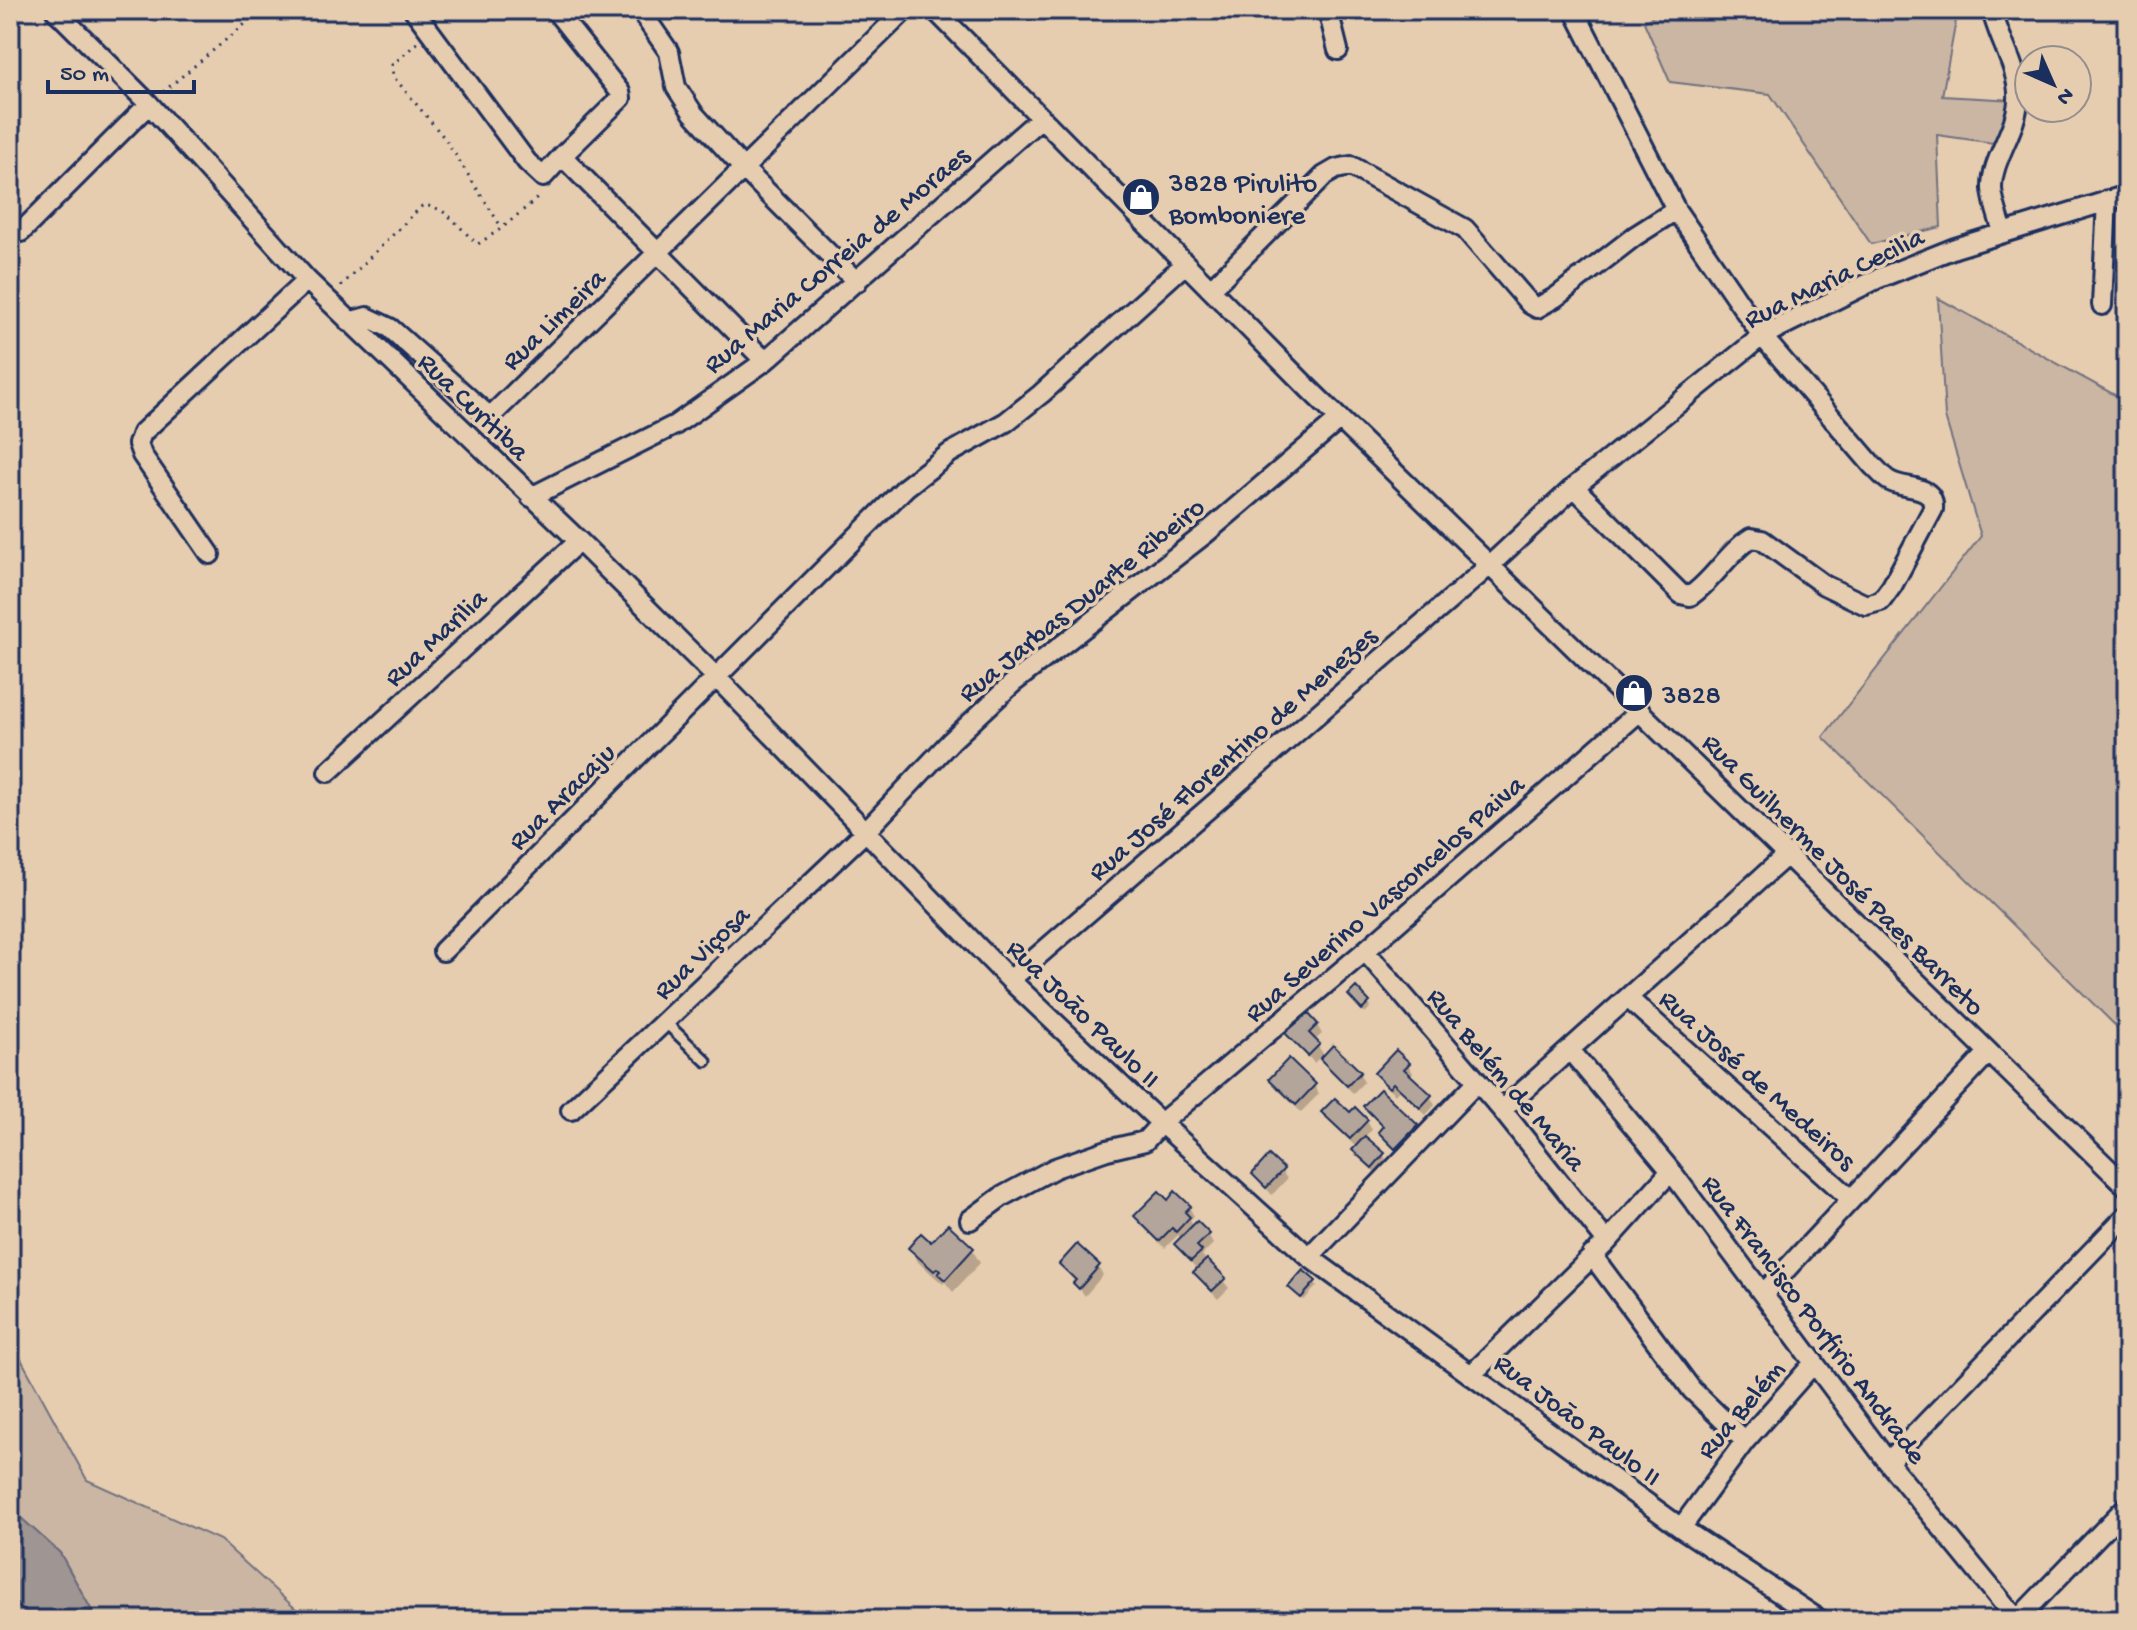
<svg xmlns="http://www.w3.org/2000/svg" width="2137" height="1630" viewBox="0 0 2137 1630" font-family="'Gochi Hand',sans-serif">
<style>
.green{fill:#cab6a3;stroke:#727280;stroke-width:2}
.water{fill:#9f9592;stroke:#6a6c7d;stroke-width:2}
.shadow{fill:#0003}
.building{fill:#b4a59b;stroke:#1b2f5e;stroke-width:2}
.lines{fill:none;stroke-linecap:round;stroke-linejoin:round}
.lane-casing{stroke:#1b2f5e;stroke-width:15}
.street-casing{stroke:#1b2f5e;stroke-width:24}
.path{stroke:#1b2f5e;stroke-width:3;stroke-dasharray:2 6;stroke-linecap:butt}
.lane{stroke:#e7cdaf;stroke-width:9}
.street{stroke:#e7cdaf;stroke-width:18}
.labels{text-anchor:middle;stroke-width:7;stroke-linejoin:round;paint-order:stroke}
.poi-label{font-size:28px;fill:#1b2f5e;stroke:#e7cdaf;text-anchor:start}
.street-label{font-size:28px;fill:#1b2f5e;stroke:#e7cdaf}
</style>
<rect width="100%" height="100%" fill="#e7cdaf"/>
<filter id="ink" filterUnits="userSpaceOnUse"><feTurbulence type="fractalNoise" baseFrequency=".0125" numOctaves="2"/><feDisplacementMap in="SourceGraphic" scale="16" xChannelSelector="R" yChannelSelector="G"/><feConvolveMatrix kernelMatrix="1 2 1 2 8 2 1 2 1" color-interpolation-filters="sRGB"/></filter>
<g filter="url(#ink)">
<!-- green -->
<path class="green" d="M1662 10H1958L1942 96 2015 100 2000 144 1937 135 1941 227 1871 244 1770 94 1670 82 1644 22Z
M1938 298 2122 399 2127 395V1037L1823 737 1981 536 1945 417Z
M10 1339 87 1480 220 1540 308 1620H97L60 1553 10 1508Z
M10 1598 32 1620H10Z"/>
<!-- water -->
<path class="water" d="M10 1508 60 1553 97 1620H32L10 1598Z"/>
<!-- shadow -->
<path class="shadow" d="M1356 990 1371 1007 1365 1013 1352 999Z
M1317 1025 1322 1034 1314 1041 1325 1056 1359 1073 1364 1082 1353 1093 1327 1068 1321 1056 1314 1063 1288 1033Z
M1408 1064 1413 1073 1409 1077 1430 1096 1435 1105 1426 1115 1399 1090 1395 1095 1376 1074Z
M1271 1079 1314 1085 1319 1094 1301 1112 1276 1088Z
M1365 1107 1416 1126 1421 1135 1401 1156 1385 1141 1380 1132 1384 1129Z
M1324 1113 1350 1115 1367 1121 1372 1130 1364 1137 1383 1154 1388 1163 1378 1175 1360 1159 1355 1151 1357 1148 1329 1121Z
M1282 1171 1287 1179 1272 1195 1254 1174Z
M1168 1202 1189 1207 1194 1216 1190 1220 1194 1228 1208 1235 1213 1244 1202 1255 1229 1288 1218 1299 1201 1281 1196 1272 1198 1270 1182 1253 1177 1244 1182 1239 1178 1235 1165 1248 1141 1225 1136 1216Z
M931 1245 972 1249 980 1263 953 1292 945 1282 943 1284 918 1262 911 1248Z
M1061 1264 1098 1266 1103 1275 1085 1296Z
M1314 1282 1317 1286 1304 1300 1290 1287Z"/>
<!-- building -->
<path class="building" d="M1356 987 1370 1002 1362 1010 1348 995Z
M1307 1012 1318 1024 1309 1033 1320 1044 1308 1056 1285 1033Z
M1333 1045 1361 1072 1347 1086 1320 1059Z
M1396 1050 1410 1063 1404 1069 1432 1095 1420 1108 1393 1083 1389 1088 1374 1073Z
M1289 1058 1316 1084 1296 1105 1269 1079Z
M1380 1089 1418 1125 1395 1149 1378 1132 1383 1126 1363 1106Z
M1335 1098 1350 1112 1355 1107 1368 1120 1350 1139 1321 1112Z
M1365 1136 1385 1153 1372 1168 1352 1150Z
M1269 1155 1284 1169 1266 1188 1252 1174Z
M1159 1191 1168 1200 1175 1191 1191 1206 1185 1212 1190 1217 1176 1232 1172 1228 1159 1241 1134 1216Z
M1197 1221 1210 1234 1197 1246 1202 1251 1191 1261 1174 1244Z
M948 1224 974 1248 945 1280 938 1274 941 1271 938 1268 934 1271 908 1248 921 1233 931 1242Z
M1077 1244 1100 1265 1079 1289 1073 1283 1076 1280 1059 1264Z
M1207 1259 1226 1278 1212 1291 1193 1272Z
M1303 1270 1316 1281 1301 1298 1288 1287Z"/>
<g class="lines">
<defs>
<path id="lane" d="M665 1022 706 1061"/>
<path id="street" d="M55 10 149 104 307 280 579 541 717 678 1010 980 1161 1123 1309 1257 1681 1528 1820 1620
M414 10 527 162 543 177 562 156 765 361
M555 10 620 92 621 98 562 156
M640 10 669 52 676 87 693 113 744 169 857 282
M935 10 1309 389 2127 1187
M1328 10 1338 50
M1574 10 1676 210 1762 336 1873 466C1878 470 1882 476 1888 480 1904 491 1935 482 1933 509L1892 586 1881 601 1866 605 1824 585 1762 540 1751 538C1727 553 1714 580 1690 596L1681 594 1574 487
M1992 10C1998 39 2020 70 2018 100 2017 130 1991 160 1992 189 1993 203 1999 218 2003 232
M21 232 149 104
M1211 289 1324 176 1336 169 1351 166 1465 229 1530 304 1537 308 1556 297 1635 236 1676 210
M2102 305 2107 200
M349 322 367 317 390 328 482 410 489 415 494 413 905 10
M531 497 675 425 765 361 1041 118
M210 554 142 455 138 444 142 433 307 280
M328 772 579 541
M443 951 906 487 950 453 1006 422 1041 394 1185 264
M1365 951 1502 1110 1607 1242
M1010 980 1489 566 1574 487 1762 336 1877 279 1955 248 2127 195
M1629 999 1851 1199
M1570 1050 1671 1171 1888 1462 2017 1620
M571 1110 866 831 951 741 1013 683 1205 534 1340 419
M1502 1110 1788 854
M970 1220 1001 1197 1055 1168 1107 1150 1145 1141 1161 1123 1365 951 1640 711
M1592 1255 1692 1390 1745 1441
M1309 1257 1477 1082
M1763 1294 1988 1053
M1472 1374 1607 1242 1671 1171
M1888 1462 2127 1215
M1681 1528 1745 1441 1813 1364
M2017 1620 2127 1506"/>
</defs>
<!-- lane casing -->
<use href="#lane" class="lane-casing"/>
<!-- street casing -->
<use href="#street" class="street-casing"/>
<!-- path -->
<path class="path" d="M417 43 392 65 393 76 446 140 502 228
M163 92 262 10
M341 286 422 206C447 204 460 231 478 244L502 228 541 195"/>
<!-- lane -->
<use href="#lane" class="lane"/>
<!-- street -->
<use href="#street" class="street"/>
</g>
</g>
<!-- icons -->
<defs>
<symbol id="shop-disc" viewBox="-11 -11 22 22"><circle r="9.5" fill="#1b2f5e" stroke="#e7cdaf"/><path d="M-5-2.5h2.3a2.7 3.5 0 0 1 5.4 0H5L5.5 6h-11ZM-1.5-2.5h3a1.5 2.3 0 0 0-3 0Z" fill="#fff"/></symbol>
</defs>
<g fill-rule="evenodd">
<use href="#shop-disc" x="1119" y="175" width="44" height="44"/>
<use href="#shop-disc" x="1612" y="671" width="44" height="44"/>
</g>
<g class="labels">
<!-- poi labels -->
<g class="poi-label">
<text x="1169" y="191">3828 Pirulito<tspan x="1169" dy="32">Bomboniere</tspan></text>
<text x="1662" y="703">3828</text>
</g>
<!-- street labels -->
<g class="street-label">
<text transform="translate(835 258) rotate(-40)" y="10">Rua Maria Correia de Moraes</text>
<text transform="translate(1833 276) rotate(-26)" y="10">Rua Maria Cecilia</text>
<text transform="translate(552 318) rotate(-44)" y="10">Rua Limeira</text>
<text transform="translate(475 405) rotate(44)" y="10">Rua Curitiba</text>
<text transform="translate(1080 598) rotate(-39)" y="10">Rua Jarbas Duarte Ribeiro</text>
<text transform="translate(434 636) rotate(-43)" y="10">Rua Marilia</text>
<text transform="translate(1231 752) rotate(-41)" y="10">Rua José Florentino de Menezes</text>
<text transform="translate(560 795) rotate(-45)" y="10">Rua Aracaju</text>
<text transform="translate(1845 873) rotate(45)" y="10">Rua Guilherme José Paes Barreto</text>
<text transform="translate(1383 897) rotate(-41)" y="10">Rua Severino Vasconcelos Paiva</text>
<text transform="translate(700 951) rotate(-44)" y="10">Rua Viçosa</text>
<text transform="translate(1085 1012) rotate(44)" y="10">Rua João Paulo II</text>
<text transform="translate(1508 1078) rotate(50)" y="10">Rua Belém de Maria</text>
<text transform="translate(1759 1078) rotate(42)" y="10">Rua José de Medeiros</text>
<text transform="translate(1816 1318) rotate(53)" y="10">Rua Francisco Porfirio Andrade</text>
<text transform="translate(1739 1408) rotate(-50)" y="10">Rua Belém</text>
<text transform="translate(1579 1418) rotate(37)" y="10">Rua João Paulo II</text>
</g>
</g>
<!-- margin -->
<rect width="2137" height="1630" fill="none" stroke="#e7cdaf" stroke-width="40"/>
<rect x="20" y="20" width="2097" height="1590" fill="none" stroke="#1b2f5e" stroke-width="3" filter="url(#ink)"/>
<!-- north arrow -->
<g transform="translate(2053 84) rotate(135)"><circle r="38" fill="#e7cdaf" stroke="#958e8f" stroke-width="2"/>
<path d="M0-6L14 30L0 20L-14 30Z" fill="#1b2f5e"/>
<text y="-12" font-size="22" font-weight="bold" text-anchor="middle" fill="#1b2f5e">N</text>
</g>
<!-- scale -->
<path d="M48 80v12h146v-12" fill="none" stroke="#1b2f5e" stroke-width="4"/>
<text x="60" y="80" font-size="24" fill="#1b2f5e" stroke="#e7cdaf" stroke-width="6" paint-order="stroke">50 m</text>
</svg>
